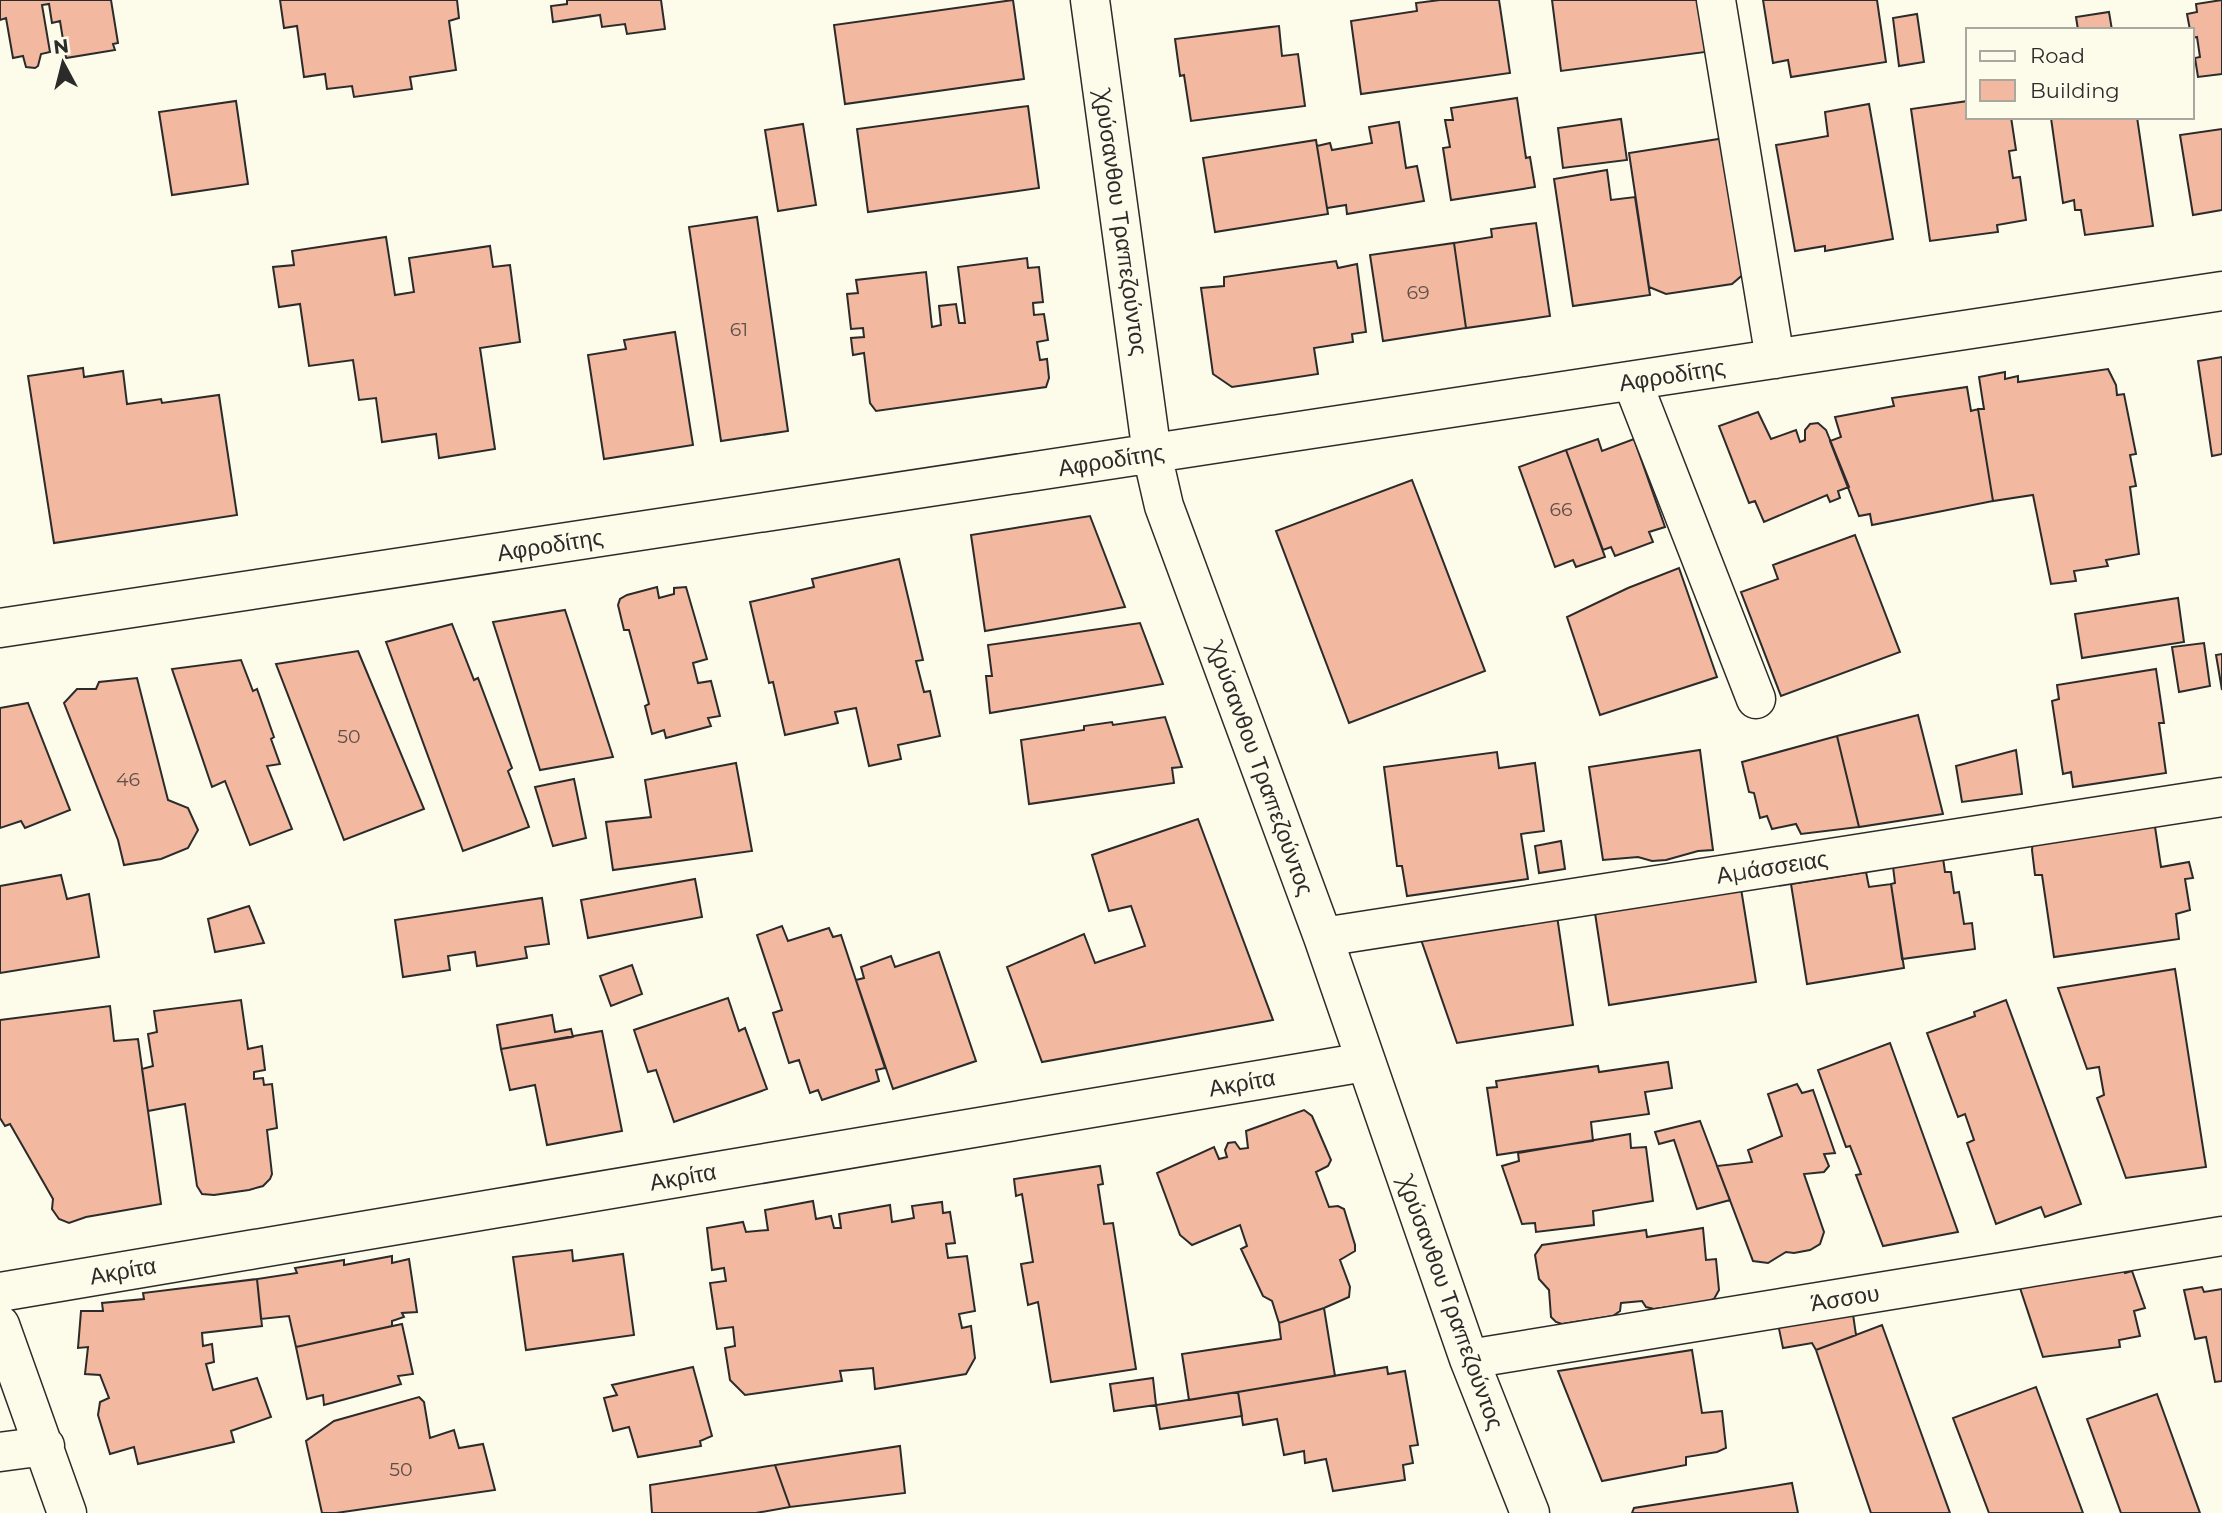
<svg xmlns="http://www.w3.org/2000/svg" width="2222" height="1513" viewBox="0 0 2222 1513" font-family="Montserrat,sans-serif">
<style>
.building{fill:#f2b8a0;stroke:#2b2b2b;stroke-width:2}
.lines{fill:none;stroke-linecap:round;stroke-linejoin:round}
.minor-casing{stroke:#2b2b2b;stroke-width:41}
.minor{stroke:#fdfbea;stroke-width:38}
.labels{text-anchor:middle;stroke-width:5;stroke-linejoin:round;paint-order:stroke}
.number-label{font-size:19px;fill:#5d4e48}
.street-label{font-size:23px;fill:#2b2b2b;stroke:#fdfbea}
</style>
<rect width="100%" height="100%" fill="#fdfbea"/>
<!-- building -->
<path class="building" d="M0 0H111L118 43 113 44 115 50 66 58 60 21 52 23 49 4 42 5 50 52 41 54 38 66 35 68 26 67 23 56 13 58 6 18 0 20Z
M280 0H457L459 18 449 21 456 70 410 77 412 89 354 97 352 86 327 89 325 74 304 77 297 26 284 28Z
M567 0H661L665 29 627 34 625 24 602 27 600 15 553 22 551 6 567 4Z
M1013 0 1024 79 845 104 834 25Z
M1440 0H1499L1510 73 1361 94 1351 21 1417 11 1416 3Z
M1552 0H1706L1713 51 1561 71Z
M1763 0H1877L1886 62 1791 77 1788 60 1773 63Z
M2222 0V74L2198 77 2195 58 2200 57 2197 37 2192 38V30H2190L2187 14 2197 12 2196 4Z
M2109 12 2112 30H2078L2076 17Z
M1917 14 1924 62 1899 66 1893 18Z
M1279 26 1282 56 1298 54 1305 106 1191 121 1184 75 1180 76 1175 39Z
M1517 98 1526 158 1530 157 1535 187 1451 200 1443 148 1450 147 1445 120H1453L1451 108Z
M236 101 248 184 172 195 159 112Z
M1968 101V117H2011L2016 150 2009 151 2013 178 2020 177 2026 220 1997 225 1998 232 1930 241 1911 109Z
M1869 104 1893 239 1825 251V246L1795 251 1776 145 1828 136 1825 112Z
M1028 106 1039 188 868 212 857 129Z
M2042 117H2137L2153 226 2085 235 2081 210H2075L2074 200 2063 203 2051 118Z
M1621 119 1627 160 1563 168 1558 128Z
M1399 122 1406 168 1417 166 1424 201 1347 214 1346 205 1327 208 1317 146 1330 143 1332 150 1372 143 1369 127Z
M803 124 816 205 778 211 765 130Z
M2222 129V210L2193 215 2180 135Z
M1725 138 1746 272 1732 284 1666 294 1649 287 1629 153Z
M1316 140 1328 214 1215 232 1203 158Z
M1607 170 1611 200 1635 197 1650 295 1573 306 1554 179Z
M757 217 788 431 721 441 689 227Z
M1536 223 1550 316 1466 328 1454 243 1492 237 1491 229Z
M386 237 395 295 414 292 409 258 490 246 493 267 510 265 520 342 480 348 495 449 439 458 436 434 382 442 376 398 359 400 353 360 309 366 300 304 279 307 273 267 294 265 292 251Z
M1454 243 1466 328 1383 341 1370 255Z
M1027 258 1028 268 1039 267 1043 302 1033 303 1034 315 1044 314 1048 340 1037 342 1040 360 1047 359 1049 378 1046 387 876 411 870 403 864 353 853 355 851 338 864 337 863 328 851 329 847 294 858 293 856 280 926 272 932 327 941 325 939 306 956 304 959 323H965L958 267Z
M1336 261 1338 268 1357 264 1366 332 1352 334 1353 342 1314 348 1318 374 1232 387 1213 374 1201 288 1224 286V277Z
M675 332 693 445 604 459 588 355 626 349 624 340Z
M2222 357V454L2212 456 2198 361Z
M83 368 84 377 123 371 127 404 161 399 162 403 219 395 237 515 54 543 28 376Z
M2108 369 2116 385 2117 395 2124 394 2136 454 2130 455 2136 486 2130 487 2139 554 2106 560 2108 566 2074 571 2076 581 2051 584 2033 495 1993 501 1978 409H1984L1979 377 2005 372V379L2018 376V382Z
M1967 387 1971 411 1978 409 1993 501 1872 525 1870 514 1859 516 1830 441 1841 437 1835 417 1894 406 1892 398Z
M1758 412 1771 439 1796 430 1800 442 1805 440V430L1810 424 1818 423 1826 430 1849 487 1838 491 1840 498 1830 502 1827 495 1764 522 1755 501 1749 503 1719 426Z
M1598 439 1602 451 1634 439 1665 527 1649 532 1653 542 1615 556 1611 547 1603 550 1566 450Z
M1566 450 1605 557 1576 567 1573 560 1555 567 1519 467Z
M1412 480 1485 671 1349 723 1276 531Z
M1090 516 1125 607 985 631 971 535Z
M1855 535 1900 652 1781 696 1741 592 1778 579 1773 565Z
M899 559 923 660 916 661 924 692 930 691 940 736 898 745 901 759 869 766 856 708 835 712 838 723 785 735 773 682 769 683 750 602 814 587 812 579Z
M1679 568 1717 677 1600 715 1567 617 1628 588Z
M657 587 659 598 674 594V588L686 587 707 659 693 663 698 683 711 681 720 716 708 718 711 726 666 738 664 730 652 734 645 706 649 704 629 630H624L618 605 620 599 627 595Z
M2178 598 2184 642 2082 658 2075 614Z
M565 610 613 757 540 770 493 622Z
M1140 623 1163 684 990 713 986 676H992L988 645Z
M452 624 474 680 478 678 512 768 508 771 529 827 463 851 386 642Z
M2204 643 2210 686 2179 692 2172 647Z
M358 651 424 809 344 840 276 664Z
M2222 654V690L2216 655Z
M241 660 253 691 257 689 274 737 271 739 280 764 267 766 292 829 250 845 225 781 212 787 172 669Z
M2156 669 2164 723H2159L2166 773 2073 787 2071 772 2063 774 2052 701 2059 699 2057 685Z
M137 678 168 800 188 808 198 830 188 848 161 859 124 865 118 840 64 703 77 689H96L99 682Z
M28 703 70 810 25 828 21 821 0 828V708Z
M1918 715 1943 814 1859 827 1837 736Z
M1165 717 1182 767 1172 768 1174 783 1029 804 1021 740 1084 730V726L1112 722 1113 725Z
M1837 736 1859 827 1801 834 1796 824 1772 829 1767 816 1760 818 1754 793 1749 792 1742 762Z
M1700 750 1713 850 1698 851 1666 860 1652 861 1638 857 1603 860 1589 767Z
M2016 750 2022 794 1962 802 1956 766Z
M1497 752 1499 768 1535 763 1544 831 1521 834 1528 879 1407 896 1402 866H1397L1384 767Z
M736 763 752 851 613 870 606 822 651 817 645 780Z
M574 779 586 838 553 846 535 787Z
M1198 819 1273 1020 1042 1062 1007 967 1084 934 1095 963 1145 946 1131 906 1109 911 1092 855Z
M2154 820 2161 867 2189 862 2193 878 2185 879 2190 910 2176 914 2179 939 2054 957 2042 875H2035L2032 850 2033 841Z
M1561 841 1565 869 1539 873 1535 846Z
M1942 851 1945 872H1951L1954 893 1959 892 1964 924 1972 923 1975 949 1902 959 1891 884 1895 883 1892 858Z
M1866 872 1869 887 1891 884 1904 968 1807 984 1791 884Z
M61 875 67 899 89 894 99 957 0 973V886Z
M1739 876 1756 982 1609 1005 1593 900Z
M695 879 702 917 588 938 581 900Z
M542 898 549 944 525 947 527 958 477 966 475 952 448 956 450 970 403 977 395 920Z
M249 906 264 943 215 952 208 919Z
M1556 909 1573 1025 1457 1043 1418 931Z
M782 926 788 941 829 928 833 937 841 935 885 1068 876 1070 879 1081 822 1100 818 1090 810 1093 799 1060 789 1063 773 1013 782 1010 757 935Z
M939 952 976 1061 893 1089 856 980 864 978 861 967 891 956 895 967Z
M632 965 642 994 611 1006 600 976Z
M2175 969 2206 1167 2126 1178 2097 1098 2104 1095 2099 1067 2087 1069 2058 988Z
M728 998 739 1031 745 1028 767 1089 674 1122 656 1070 648 1072 634 1030Z
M241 1000 248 1049 262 1046 265 1070 254 1072V1079L263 1078 264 1085 272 1084 277 1128 267 1130 272 1174 270 1179 263 1186 249 1190 214 1195 202 1194 197 1186 185 1104 148 1111 142 1069 153 1066 148 1034 157 1032 154 1011Z
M2006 1000 2081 1204 2045 1217 2041 1207 1996 1224 1967 1143 1974 1140 1965 1114 1958 1117 1927 1033 1975 1016 1974 1012Z
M110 1006 114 1041 138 1039 161 1204 86 1217 69 1223 59 1219 52 1209 53 1199 10 1124 5 1126 0 1118V1020Z
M552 1015 555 1032 571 1029 573 1037 501 1049 497 1025Z
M602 1031 622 1131 547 1145 535 1085 510 1090 501 1049Z
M1890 1043 1958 1232 1883 1246 1856 1175 1861 1174 1850 1146 1846 1147 1818 1070Z
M1668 1062 1672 1088 1645 1092 1649 1114 1591 1122 1593 1141 1497 1155 1487 1088 1497 1087 1496 1081 1598 1066 1599 1072Z
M1797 1084 1802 1093 1813 1090 1835 1153 1824 1154 1829 1166 1824 1172 1804 1174 1824 1232 1820 1244 1810 1250 1794 1253 1786 1252 1768 1263 1753 1261 1717 1166 1752 1162 1748 1150 1782 1136 1768 1094Z
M1304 1110 1312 1116 1331 1160 1328 1166 1316 1172 1329 1207 1338 1206 1344 1209 1355 1245V1251L1340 1260 1350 1287 1349 1297 1324 1308 1279 1323 1272 1301 1263 1296 1241 1249 1247 1246 1240 1225 1192 1245 1180 1235 1157 1173 1214 1147 1219 1159 1227 1157 1225 1150 1228 1143 1235 1142 1240 1149 1248 1148 1246 1131Z
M1700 1121 1730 1200 1697 1209 1674 1140 1659 1144 1655 1132Z
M1630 1134 1631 1148 1646 1147 1653 1201 1593 1211 1594 1225 1536 1232 1535 1223 1522 1224 1502 1166 1519 1161 1518 1153Z
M1100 1166 1103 1184 1098 1185 1104 1224 1113 1223 1136 1369 1051 1382 1038 1302 1028 1305 1021 1264 1033 1262 1022 1194 1016 1196 1014 1179Z
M813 1201 816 1219 831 1216 834 1228H841L839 1214 890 1205 892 1222 914 1218 912 1206 942 1202 943 1213 950 1212 955 1243 946 1244 948 1258 967 1256 975 1311 959 1314 962 1328 971 1326 975 1358 966 1374 875 1389 873 1368 840 1371 842 1381 745 1395 730 1380 725 1348 735 1346 733 1327 717 1329 710 1283 726 1281 724 1268 712 1270 707 1228 743 1222 746 1232 768 1230 765 1210Z
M1703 1228 1706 1260 1716 1259 1719 1290 1714 1299 1706 1302 1654 1309 1646 1307 1642 1301 1621 1303 1620 1311 1613 1316 1562 1324 1556 1322 1551 1317 1549 1290 1539 1279 1535 1255 1542 1245 1646 1230 1647 1237Z
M572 1250 573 1261 623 1254 634 1335 526 1350 513 1257Z
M392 1256V1263L409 1259 417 1312 402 1313 404 1317 392 1321V1326L296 1347 289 1316 261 1319 257 1279 297 1273 295 1268 344 1260V1265Z
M2122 1264 2125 1273 2132 1271 2145 1308 2134 1311 2140 1336 2119 1340 2120 1347 2043 1357 2020 1288Z
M257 1279 262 1326 202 1333 203 1346 212 1344 214 1362 206 1364 213 1390 257 1378 271 1417 231 1431 234 1442 138 1464 134 1447 110 1454 98 1415 100 1402 109 1398 100 1375 85 1374 88 1347 78 1348 81 1311H103L102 1303 144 1299 143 1293Z
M2202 1287 2204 1292 2222 1289V1381L2215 1382 2206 1337 2195 1339 2184 1290Z
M1852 1307 1856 1335 1816 1350 1812 1343 1783 1348 1777 1319Z
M1324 1308 1335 1376 1189 1400 1182 1354 1281 1339 1279 1323Z
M402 1324 413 1374 398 1376 401 1384 324 1405 323 1395 307 1399 296 1347Z
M1882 1325 1950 1513H1871L1816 1350Z
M1692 1350 1702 1413 1722 1411 1726 1448 1717 1452 1686 1457V1465L1602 1481 1558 1371Z
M693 1367 712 1436 700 1441 701 1446 638 1457 629 1427 613 1431 604 1398 617 1395 612 1385Z
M1387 1367 1388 1374 1405 1371 1418 1445 1410 1446 1413 1463 1403 1465 1405 1480 1333 1491 1326 1459 1305 1463 1304 1451 1284 1455 1277 1419 1243 1425 1238 1392Z
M1153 1378 1156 1405 1114 1411 1110 1384Z
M2036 1387 2083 1513H1989L1953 1418Z
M1238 1392 1242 1416 1160 1429 1156 1405Z
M2157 1394 2200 1513H2121L2087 1419Z
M419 1397 424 1402 430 1438 454 1430 459 1448 483 1444 495 1490 336 1513H322L306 1441 334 1421Z
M900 1446 905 1493 790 1507 775 1465Z
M775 1465 790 1507 756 1513H652L650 1485Z
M1792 1483 1798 1513H1632L1634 1508Z"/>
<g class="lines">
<defs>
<path id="minor" d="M1090 0 1152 454 1164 506 1323 937 1469 1359 1530 1513
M1716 0 1775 359
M1632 381 1756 699
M0 628 2222 291
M1323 937 2222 797
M0 1292 1365 1062
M0 1325 67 1513
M1469 1359 2222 1236
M0 1452 45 1446"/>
</defs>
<!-- minor casing -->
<use href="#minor" class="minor-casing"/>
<!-- minor -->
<use href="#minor" class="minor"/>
</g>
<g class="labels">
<!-- number labels -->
<g class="number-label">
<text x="1418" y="299">69</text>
<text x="739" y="336">61</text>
<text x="1561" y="516">66</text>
<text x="349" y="743">50</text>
<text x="128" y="786">46</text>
<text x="401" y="1476">50</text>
</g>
<!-- street labels -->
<g class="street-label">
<text transform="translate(1121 223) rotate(82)" y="8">Χρύσανθου Τραπεζούντος</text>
<text transform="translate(1672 375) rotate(-9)" y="8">Αφροδίτης</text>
<text transform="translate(1111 460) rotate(-9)" y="8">Αφροδίτης</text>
<text transform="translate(550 545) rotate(-9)" y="8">Αφροδίτης</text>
<text transform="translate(1261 769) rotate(70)" y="8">Χρύσανθου Τραπεζούντος</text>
<text transform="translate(1772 867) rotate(-9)" y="8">Αμάσσειας</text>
<text transform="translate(1242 1083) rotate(-10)" y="8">Ακρίτα</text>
<text transform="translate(683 1177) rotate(-10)" y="8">Ακρίτα</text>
<text transform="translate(123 1271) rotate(-10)" y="8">Ακρίτα</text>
<text transform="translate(1845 1298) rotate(-9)" y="8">Άσσου</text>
<text transform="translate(1451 1303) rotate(70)" y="8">Χρύσανθου Τραπεζούντος</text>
</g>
</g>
<!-- legend -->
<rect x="1966" y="28" width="228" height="91" fill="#fdfbea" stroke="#a9a89e" stroke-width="2"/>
<rect x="1980" y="51" width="35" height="10" fill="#fdfbea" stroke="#a9a89e" stroke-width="2"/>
<text x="2030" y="63" font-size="21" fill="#2b2b2b">Road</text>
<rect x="1980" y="80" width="35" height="21" fill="#f2b8a0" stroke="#a9a89e" stroke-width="2"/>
<text x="2030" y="98" font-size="21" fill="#2b2b2b">Building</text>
<!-- north arrow -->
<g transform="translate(63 63) rotate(353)" stroke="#fdfbea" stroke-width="5" paint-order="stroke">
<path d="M0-5L12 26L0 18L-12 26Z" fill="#2b2b2b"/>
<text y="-10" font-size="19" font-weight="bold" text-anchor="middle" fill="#2b2b2b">N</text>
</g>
</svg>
